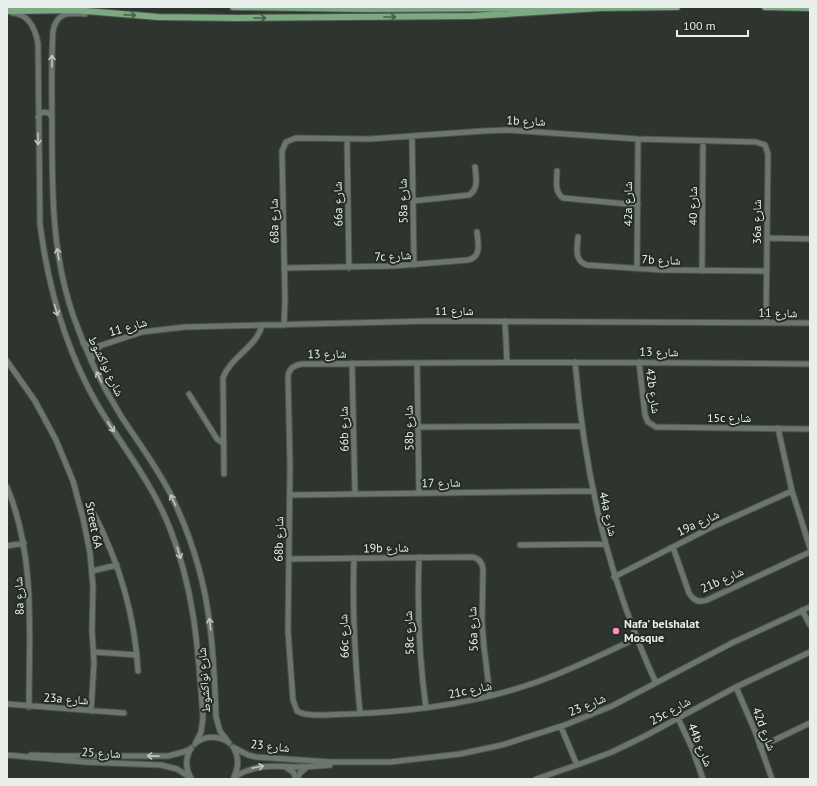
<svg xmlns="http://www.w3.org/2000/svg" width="817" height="786" viewBox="0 0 817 786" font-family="'PT Sans','Noto Naskh Arabic',sans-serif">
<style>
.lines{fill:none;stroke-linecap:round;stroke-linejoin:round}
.minor-casing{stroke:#4c544d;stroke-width:7}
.major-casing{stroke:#4c544d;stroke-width:8}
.minor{stroke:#6d766e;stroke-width:5}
.major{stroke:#7ca882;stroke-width:6}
.oneway{stroke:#475d4a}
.oneway2{stroke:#bec5bf}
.poi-dot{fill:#fd8ec0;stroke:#232b24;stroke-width:1.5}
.labels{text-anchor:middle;stroke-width:4;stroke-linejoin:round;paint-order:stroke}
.street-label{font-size:12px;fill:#e9efea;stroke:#232b24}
.poi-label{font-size:12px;font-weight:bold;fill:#e9efea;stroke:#232b24;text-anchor:start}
</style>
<rect width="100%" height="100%" fill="#2d352e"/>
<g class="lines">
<defs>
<path id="minor" d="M12 13C29 14 35 28 38 43L40 224C48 287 65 348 97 404 121 445 151 481 169 526 195 591 198 649 203 718L201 732 195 744
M85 14C69 13 57 11 53 31 51 63 52 96 52 129 52 192 52 254 73 315 85 350 101 384 121 416 138 442 157 467 171 495 191 536 205 581 210 627 214 657 215 687 216 717L220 731 229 743
M38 117 41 113C46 111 51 113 52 118
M412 136 414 265
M347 139 349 268
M557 171C557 180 554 192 563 198L638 205
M413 201 469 195C479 189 476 177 475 167
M578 237C577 248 574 261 587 265L661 270 767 271
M767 238 810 239
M284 268 393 266 468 260C482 257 478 243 477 232
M637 269 638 139
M702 271 703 141
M505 321 507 362
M284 325 285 300 282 151 286 142 296 138 369 139 483 131 507 130 638 139 756 142 765 145 768 154 766 323
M83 343 91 346 96 347 142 332 185 327 431 321 810 323
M7 361 35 401 56 440 73 481 83 518 90 553 93 587 92 631 94 663 91 711
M91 361 94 353 100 346
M575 362C585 477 608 578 656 683
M639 362 645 415 648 422 656 427 810 429
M352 363 355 494
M417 363 419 493
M189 394 217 439 224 444
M419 427 582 426
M778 428 792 491 810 548
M224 474 223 378C230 357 257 347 262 325
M7 487C36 557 29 633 29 707
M290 495 592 491
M93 512C119 562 135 615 138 671
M520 545 605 544
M7 546 24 543
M673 547 689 593C693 600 699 603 707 600L810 552
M419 557C417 608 419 657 426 708
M354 558C352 610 355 661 360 713
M289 559 472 557C479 558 482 562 483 569L482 622 484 647 490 696
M92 571 117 565
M614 577 712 527 792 491
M802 610 810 625
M637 638C603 654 569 671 534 683 474 704 411 712 348 714 335 714 308 718 297 711L293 700 288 631 290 465 288 376C289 368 295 365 302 364 472 362 641 362 810 364
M94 652 137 655
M736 687 755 731 772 779
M7 704 124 713
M678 718 692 748 703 779
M561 727 577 765
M197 742C206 736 217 736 227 741
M233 747 248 755 256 757 331 762H390L460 754 502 745 565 725 612 706 732 643 810 607
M760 747 810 723
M234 748C239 758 239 767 234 777
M7 755 84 762 161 765 177 769 191 778
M31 755 58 756H168L183 752 191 749
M285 767 293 772 296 779
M190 776C185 767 186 757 191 748
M234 777C256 764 271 766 295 767 307 767 319 766 330 765
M297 779 300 773 307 767
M536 779 577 765 612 752 645 736 736 687 810 652"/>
<path id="major" d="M233 7 365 9 559 8
M765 7 810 8
M596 8 677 7
M7 11 74 10 158 17 239 18 472 16 600 8"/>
</defs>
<!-- minor casing -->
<use href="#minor" class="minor-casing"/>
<!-- major casing -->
<use href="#major" class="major-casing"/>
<!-- minor -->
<use href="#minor" class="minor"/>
<!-- major -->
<use href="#major" class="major"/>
</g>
<!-- one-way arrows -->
<defs><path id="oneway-shaft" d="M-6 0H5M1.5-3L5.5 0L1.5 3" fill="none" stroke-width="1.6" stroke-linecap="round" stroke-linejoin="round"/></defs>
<g class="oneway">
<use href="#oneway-shaft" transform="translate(130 15) rotate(3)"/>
<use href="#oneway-shaft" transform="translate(390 17)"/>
<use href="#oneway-shaft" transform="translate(260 18)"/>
</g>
<g class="oneway2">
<use href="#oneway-shaft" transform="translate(52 61) rotate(-90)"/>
<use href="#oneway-shaft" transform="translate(38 139) rotate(89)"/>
<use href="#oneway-shaft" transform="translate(58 254) rotate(-99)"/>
<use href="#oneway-shaft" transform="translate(56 310) rotate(74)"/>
<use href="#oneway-shaft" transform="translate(99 377) rotate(-117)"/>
<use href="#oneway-shaft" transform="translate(111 427) rotate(57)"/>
<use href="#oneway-shaft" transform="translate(173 500) rotate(-115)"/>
<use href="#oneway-shaft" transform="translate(179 553) rotate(72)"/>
<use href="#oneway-shaft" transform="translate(210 624) rotate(-97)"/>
<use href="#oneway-shaft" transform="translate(153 756) rotate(-179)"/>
<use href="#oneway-shaft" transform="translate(258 767) rotate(-11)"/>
</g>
<!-- markers -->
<circle class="poi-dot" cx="616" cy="631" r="4"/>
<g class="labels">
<!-- street labels -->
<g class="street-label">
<text transform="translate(526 121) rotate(2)" y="4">1b شارع</text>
<text transform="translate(403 201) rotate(-91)" y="4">58a شارع</text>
<text transform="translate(338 204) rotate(-91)" y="4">66a شارع</text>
<text transform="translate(628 204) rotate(-90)" y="4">42a شارع</text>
<text transform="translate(693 206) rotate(-90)" y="4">شارع 40</text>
<text transform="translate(274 221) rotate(-91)" y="4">68a شارع</text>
<text transform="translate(757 222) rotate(-90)" y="4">36a شارع</text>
<text transform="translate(393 256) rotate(-3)" y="4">7c شارع</text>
<text transform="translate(661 260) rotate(2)" y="4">7b شارع</text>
<text x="454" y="315">شارع 11</text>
<text transform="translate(778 313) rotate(1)" y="4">شارع 11</text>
<text transform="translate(128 327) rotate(-16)" y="4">شارع 11</text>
<text transform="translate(659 352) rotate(1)" y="4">شارع 13</text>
<text transform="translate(327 354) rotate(-1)" y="4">شارع 13</text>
<text transform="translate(106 366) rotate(64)" y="4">شارع نواكشوط</text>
<text transform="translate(653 391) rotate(82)" y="4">42b شارع</text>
<text x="729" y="422">15c شارع</text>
<text transform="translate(409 428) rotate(-91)" y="4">58b شارع</text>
<text transform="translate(344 429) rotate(-91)" y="4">66b شارع</text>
<text transform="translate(441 483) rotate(-1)" y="4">شارع 17</text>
<text transform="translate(608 514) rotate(77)" y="4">44a شارع</text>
<text transform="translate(698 523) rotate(-25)" y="4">19a شارع</text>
<text transform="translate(94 525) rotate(79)" y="4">Street 6A</text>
<text transform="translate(279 539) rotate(-89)" y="4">68b شارع</text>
<text transform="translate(386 548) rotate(-1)" y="4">19b شارع</text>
<text transform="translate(722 580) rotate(-24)" y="4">21b شارع</text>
<text transform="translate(19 596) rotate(-92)" y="4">8a شارع</text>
<text transform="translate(473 629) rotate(-92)" y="4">56a شارع</text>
<text transform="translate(409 633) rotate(-93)" y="4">58c شارع</text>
<text transform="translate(344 636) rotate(-92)" y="4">66c شارع</text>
<text transform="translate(204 680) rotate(-94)" y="4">شارع نواكشوط</text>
<text transform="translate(470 690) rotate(-12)" y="4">21c شارع</text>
<text transform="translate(66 699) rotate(4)" y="4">23a شارع</text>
<text transform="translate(587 705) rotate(-23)" y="4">شارع 23</text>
<text transform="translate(670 711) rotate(-29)" y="4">25c شارع</text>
<text transform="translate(764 729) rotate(69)" y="4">42d شارع</text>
<text transform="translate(700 745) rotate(67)" y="4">44b شارع</text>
<text transform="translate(270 746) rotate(6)" y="4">شارع 23</text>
<text transform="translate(101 753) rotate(3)" y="4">شارع 25</text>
</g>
<!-- poi labels -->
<g class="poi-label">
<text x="624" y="628">Nafa' belshalat<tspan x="624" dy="14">Mosque</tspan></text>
</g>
</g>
<!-- border -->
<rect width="817" height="786" fill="none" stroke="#e9efea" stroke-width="16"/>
<!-- scale -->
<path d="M677 30v6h71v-6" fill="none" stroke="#e9efea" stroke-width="2"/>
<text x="683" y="30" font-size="12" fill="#e9efea" stroke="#232b24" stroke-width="3" paint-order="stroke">100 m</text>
</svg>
